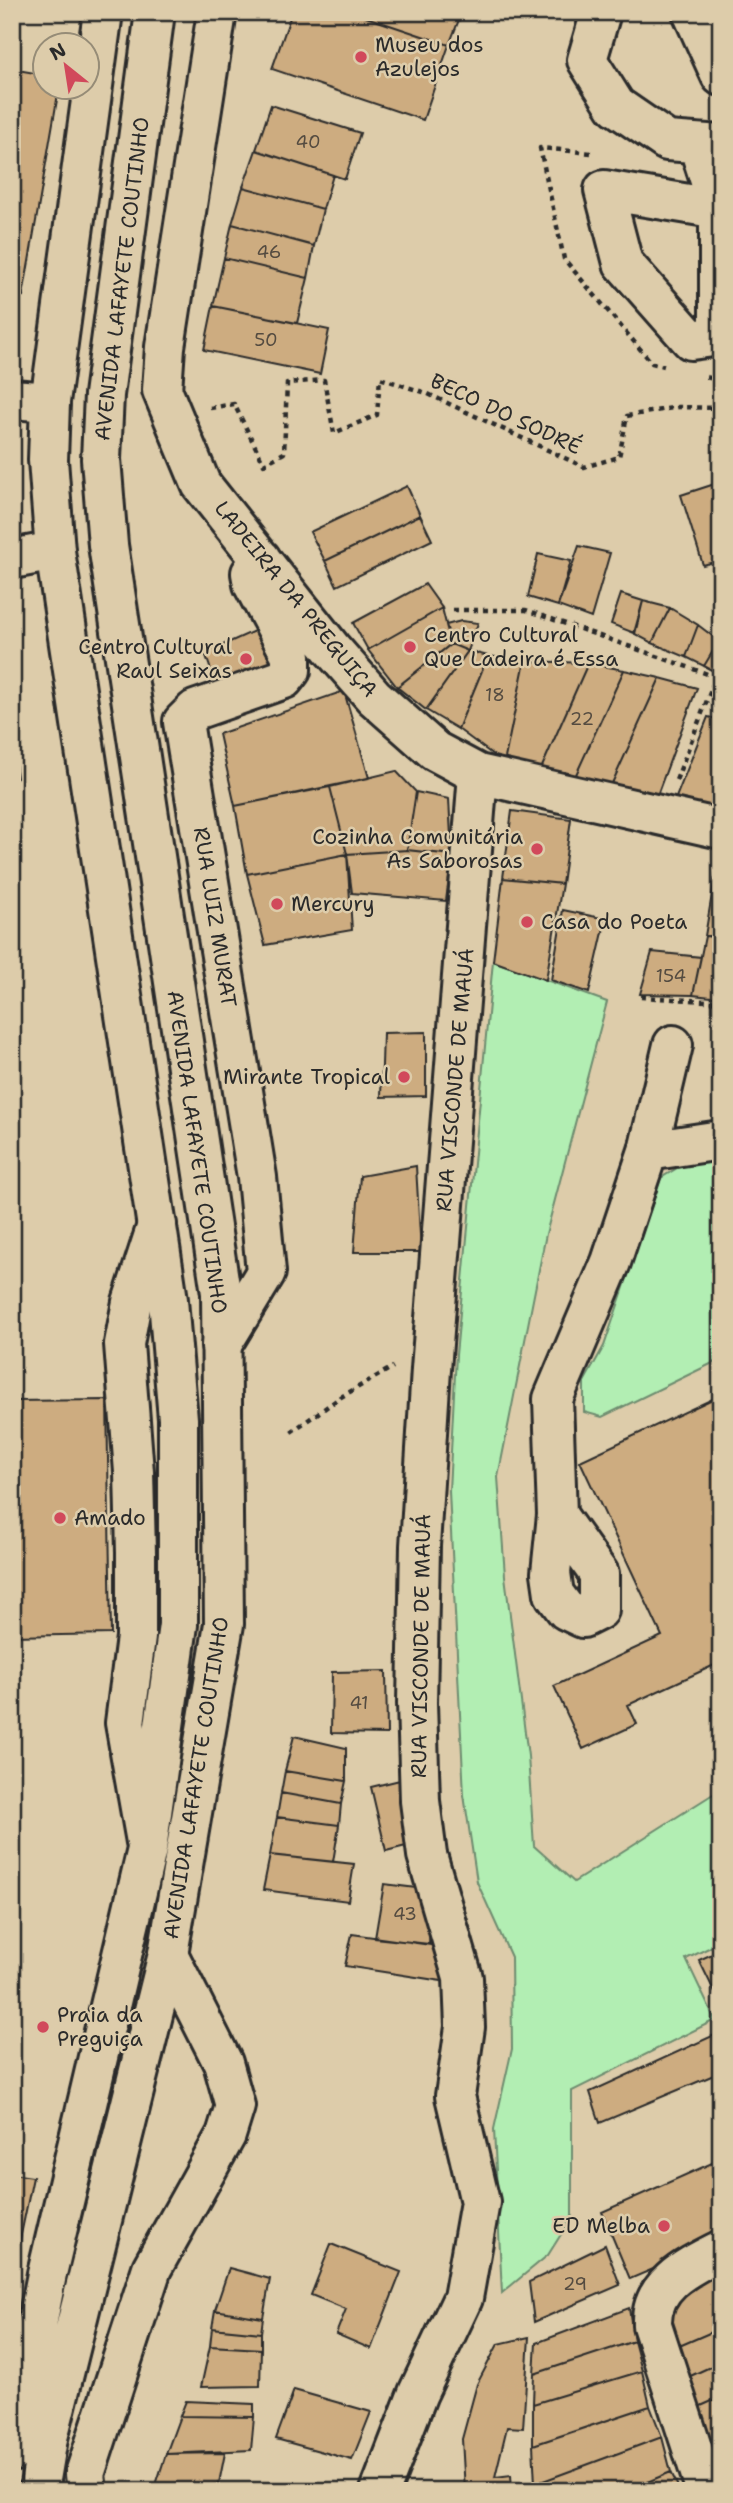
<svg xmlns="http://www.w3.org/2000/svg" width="733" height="2503" viewBox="0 0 733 2503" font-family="'Shantell Sans',sans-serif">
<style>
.green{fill:#b2eeb3;stroke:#6e8c6f;stroke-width:2}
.building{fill:#cdac80;stroke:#2b2b2b;stroke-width:2}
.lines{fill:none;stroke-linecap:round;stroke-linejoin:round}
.minor-casing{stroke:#2b2b2b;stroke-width:44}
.major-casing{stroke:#2b2b2b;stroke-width:44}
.path{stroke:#2b2b2b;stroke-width:4.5;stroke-dasharray:5 5;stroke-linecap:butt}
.minor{stroke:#dca;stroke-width:38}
.major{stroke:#dca;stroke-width:38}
.poi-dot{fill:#d1495b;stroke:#dca;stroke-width:2.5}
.labels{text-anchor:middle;stroke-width:5;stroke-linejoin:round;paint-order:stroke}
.number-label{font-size:18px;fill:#544b40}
.poi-label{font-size:21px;fill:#2b2b2b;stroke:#dca;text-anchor:start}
.street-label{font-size:21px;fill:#2b2b2b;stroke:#dca}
</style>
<rect width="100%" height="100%" fill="#dca"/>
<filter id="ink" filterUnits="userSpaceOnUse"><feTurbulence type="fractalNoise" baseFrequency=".0143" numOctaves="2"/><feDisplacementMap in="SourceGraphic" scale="14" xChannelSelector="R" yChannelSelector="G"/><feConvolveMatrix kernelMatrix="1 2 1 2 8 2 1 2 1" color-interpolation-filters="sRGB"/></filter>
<g filter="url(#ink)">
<!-- green -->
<path class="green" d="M493 961 607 1002 546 1234 498 1477 505 1576 528 1756 534 1846 574 1882 721 1789V1942L686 1959 715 2020 572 2091V2217L548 2255 502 2293 494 2129 512 2049 511 1957 477 1882 464 1795 449 1491 456 1355Z
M695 1157 721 1158V1359L602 1417 584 1412V1382L604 1346 661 1178Z"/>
<!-- building -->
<path class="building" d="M292 12H351L449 45 423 120 272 69Z
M351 12H462L449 45Z
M12 69 46 75V88H59L23 296 12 294Z
M271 105 360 133 345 179 256 150Z
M256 150 333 175 323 209 243 187Z
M243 187 323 209 314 246 232 224Z
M232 224 314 246 308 278 224 258Z
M224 258 308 278 297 323 213 306Z
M213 306 329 330 320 374 204 350Z
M721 482V560L703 565 681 495Z
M407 486 420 515 325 561 310 532Z
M420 515 432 540 337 586 325 561Z
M579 546 610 553 591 618 558 606Z
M538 554 571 561 558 606 528 597Z
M425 584 442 608 368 650 353 623Z
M621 594 643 601 634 633 611 624Z
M643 601 670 608 652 643 635 634Z
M442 608 451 644 397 687 368 650Z
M670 608 698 625 686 657 652 643Z
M461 621 478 623 468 651 451 644 446 625Z
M270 624 288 664 219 693 205 653Z
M698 625 719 641 704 666 686 657Z
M719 641H721V675L704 666Z
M451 644 468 651 426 710 397 687Z
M468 651 488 656 458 729 426 710Z
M488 656 525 661 504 763 458 729Z
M525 661 588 663 541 769 504 763Z
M588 663 624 670 574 779 541 769Z
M624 670 660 678 609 790 574 779Z
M660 678 697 688 656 798 609 790Z
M344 691 369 778 235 806 219 734Z
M708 717 721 720V811L675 800Z
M12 739 17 778 12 779Z
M396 771 416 792 407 850 347 854 330 787Z
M330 787 347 854 247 874 235 806Z
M416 792 449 799 452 855 407 850Z
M512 811 571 819 562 884 503 878Z
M407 850 452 855 446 901 352 893 347 854Z
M719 853 721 936H705Z
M347 854 352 930 265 945 247 874Z
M503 878 562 884 546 980 493 961Z
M563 910 606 919 589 993 551 980Z
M705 936 721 938V998L693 995Z
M652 952 701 957 693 995 640 994Z
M426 1032V1096L381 1097 383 1033Z
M416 1166 421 1252H354L360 1176Z
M721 1395V1541L711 1545 721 1565V1662L628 1705 637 1724 583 1749 554 1686 662 1636 580 1461Z
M107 1400 111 1634 12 1636V1401Z
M386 1671 387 1734 331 1733 332 1672Z
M294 1736 346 1748V1781L285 1771Z
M285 1771 346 1781 341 1804 281 1793Z
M404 1779 418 1843 386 1851 371 1787Z
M281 1793 341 1804 339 1825 277 1817Z
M277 1817 339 1825 333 1862 270 1855Z
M270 1855 354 1864 348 1901 263 1890Z
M384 1884 432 1890 429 1944 375 1938Z
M352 1934 445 1947 442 1981 345 1966Z
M721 1950V2005L699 1960Z
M721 2032V2072L600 2123 590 2092Z
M721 2159V2240L630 2279 602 2212Z
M12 2174 33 2177 12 2278Z
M331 2244 401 2272 371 2349 336 2334 346 2309 311 2295Z
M605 2245 620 2285 534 2322 529 2282Z
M721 2265V2328L677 2347 668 2299Z
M229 2268 270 2279 263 2318 215 2310Z
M629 2308 634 2341 534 2374 536 2343Z
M215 2310 263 2318 261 2333 212 2328Z
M212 2328 261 2333V2349L210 2346Z
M721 2328V2362L686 2378 677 2347Z
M529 2337 523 2428 507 2427 495 2477 511 2475 512 2491H465L462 2439 477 2384 498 2344Z
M634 2341 642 2371 533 2404 534 2374Z
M210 2346 261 2349 260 2386 201 2387Z
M721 2362V2397L694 2409 686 2378Z
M642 2371 650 2406 533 2445V2404Z
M294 2390 371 2412 352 2460 276 2439Z
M721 2397V2450L709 2455 694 2409Z
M186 2401 254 2404V2417L180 2416Z
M650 2406 662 2437 535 2484 533 2445Z
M180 2416 254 2417 251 2450 166 2454Z
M662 2437 671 2472 626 2491H536L535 2484Z
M721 2450V2491L709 2455Z
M225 2453 219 2483 188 2491H154L166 2454Z
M671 2472 680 2491H626Z"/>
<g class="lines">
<defs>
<path id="minor" d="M217 12 165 347 162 390 201 484 331 648 374 697 435 751 478 774 721 829
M601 12 587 60 616 106 667 141 721 145
M692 12 721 76
M698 144 719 209V337
M719 209 604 190 623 263 691 340 721 336
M12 399 50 402
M12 559 55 551
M648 1151 721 1140
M221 1346 266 1272 257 1177 183 722 195 710 284 679 291 670V655L253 584 251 573 261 559
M557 1515 599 1574V1610L583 1618 566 1610 554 1594 551 1573 557 1515 553 1399 611 1262 648 1151 673 1045
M146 1842 125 1723 136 1637V1553L134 1472 124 1344 132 1302 157 1225
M87 2491 85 2474 152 2268 226 2135 235 2106 223 2063 168 1954
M380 2491 418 2393 463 2298 480 2202 455 2096 465 2027 463 1978 427 1855 420 1801 417 1703 420 1546 431 1369 478 774
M706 2491 652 2325C650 2284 688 2267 721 2250"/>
<path id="major" d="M12 2452 47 2274 147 1849 178 1625V1419L168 1300 55 551 48 460 50 402 103 12
M39 2491 48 2438 168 1954 224 1624 221 1293 108 545 101 459 104 395 155 12"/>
</defs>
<!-- minor casing -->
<use href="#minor" class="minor-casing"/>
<!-- major casing -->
<use href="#major" class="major-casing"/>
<!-- path -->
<path class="path" d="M591 153 540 148 564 259 652 363 664 366
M706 377 721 381
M210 408 234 404 264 464 284 453 287 383 324 380 334 433 377 415 380 378 426 393 584 467 619 457 627 416 678 407 721 408
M453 610H526L716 677 675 783
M641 997 721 1002
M291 1432 341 1397 393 1367"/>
<!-- minor -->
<use href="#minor" class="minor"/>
<!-- major -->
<use href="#major" class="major"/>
</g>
</g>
<!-- markers -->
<g class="poi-dot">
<circle cx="361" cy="57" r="7"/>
<circle cx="410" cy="647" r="7"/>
<circle cx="246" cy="659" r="7"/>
<circle cx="537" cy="849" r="7"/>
<circle cx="277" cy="904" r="7"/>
<circle cx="527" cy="922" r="7"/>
<circle cx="404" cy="1077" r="7"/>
<circle cx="60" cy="1518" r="7"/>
<circle cx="43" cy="2027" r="7"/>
<circle cx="664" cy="2226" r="7"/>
</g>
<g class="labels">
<!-- number labels -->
<g class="number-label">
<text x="308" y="148">40</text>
<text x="269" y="258">46</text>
<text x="266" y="346">50</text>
<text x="495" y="701">18</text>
<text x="582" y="725">22</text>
<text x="671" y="982">154</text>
<text x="359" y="1709">41</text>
<text x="405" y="1920">43</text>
<text x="575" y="2290">29</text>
</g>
<!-- poi labels -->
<g class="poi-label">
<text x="375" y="52">Museu dos<tspan x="375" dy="24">Azulejos</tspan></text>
<text x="424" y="642">Centro Cultural<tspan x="424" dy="24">Que Ladeira é Essa</tspan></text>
<text x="232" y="654" text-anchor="end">Centro Cultural<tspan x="232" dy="24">Raul Seixas</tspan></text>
<text x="523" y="844" text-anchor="end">Cozinha Comunitária<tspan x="523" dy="24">As Saborosas</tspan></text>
<text x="291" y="911">Mercury</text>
<text x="541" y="929">Casa do Poeta</text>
<text x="390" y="1084" text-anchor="end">Mirante Tropical</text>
<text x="74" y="1525">Amado</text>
<text x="57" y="2022">Praia da<tspan x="57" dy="24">Preguiça</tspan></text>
<text x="650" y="2233" text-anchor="end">ED Melba</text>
</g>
<!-- street labels -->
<g class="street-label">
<text transform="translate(122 279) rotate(-83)" y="7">AVENIDA LAFAYETE COUTINHO</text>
<text transform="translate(506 414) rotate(25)" y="7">BECO DO SODRÉ</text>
<text transform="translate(296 599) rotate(51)" y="7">LADEIRA DA PREGUIÇA</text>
<text transform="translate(215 917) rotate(81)" y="7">RUA LUIZ MURAT</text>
<text transform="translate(455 1080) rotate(-85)" y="7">RUA VISCONDE DE MAUÁ</text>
<text transform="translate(197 1152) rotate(82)" y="7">AVENIDA LAFAYETE COUTINHO</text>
<text transform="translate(421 1646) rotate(-89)" y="7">RUA VISCONDE DE MAUÁ</text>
<text transform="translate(196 1778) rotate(-81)" y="7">AVENIDA LAFAYETE COUTINHO</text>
</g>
</g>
<!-- margin -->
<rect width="733" height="2503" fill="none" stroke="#dca" stroke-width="42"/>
<rect x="21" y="21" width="691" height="2461" fill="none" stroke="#2b2b2b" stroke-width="2.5" filter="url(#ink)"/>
<!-- north arrow -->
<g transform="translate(66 66) rotate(330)"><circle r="33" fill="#ddccaa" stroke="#968c77" stroke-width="2"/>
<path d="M0-5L12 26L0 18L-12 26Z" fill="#d1495b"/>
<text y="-10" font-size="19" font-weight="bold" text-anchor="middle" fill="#2b2b2b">N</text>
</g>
</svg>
